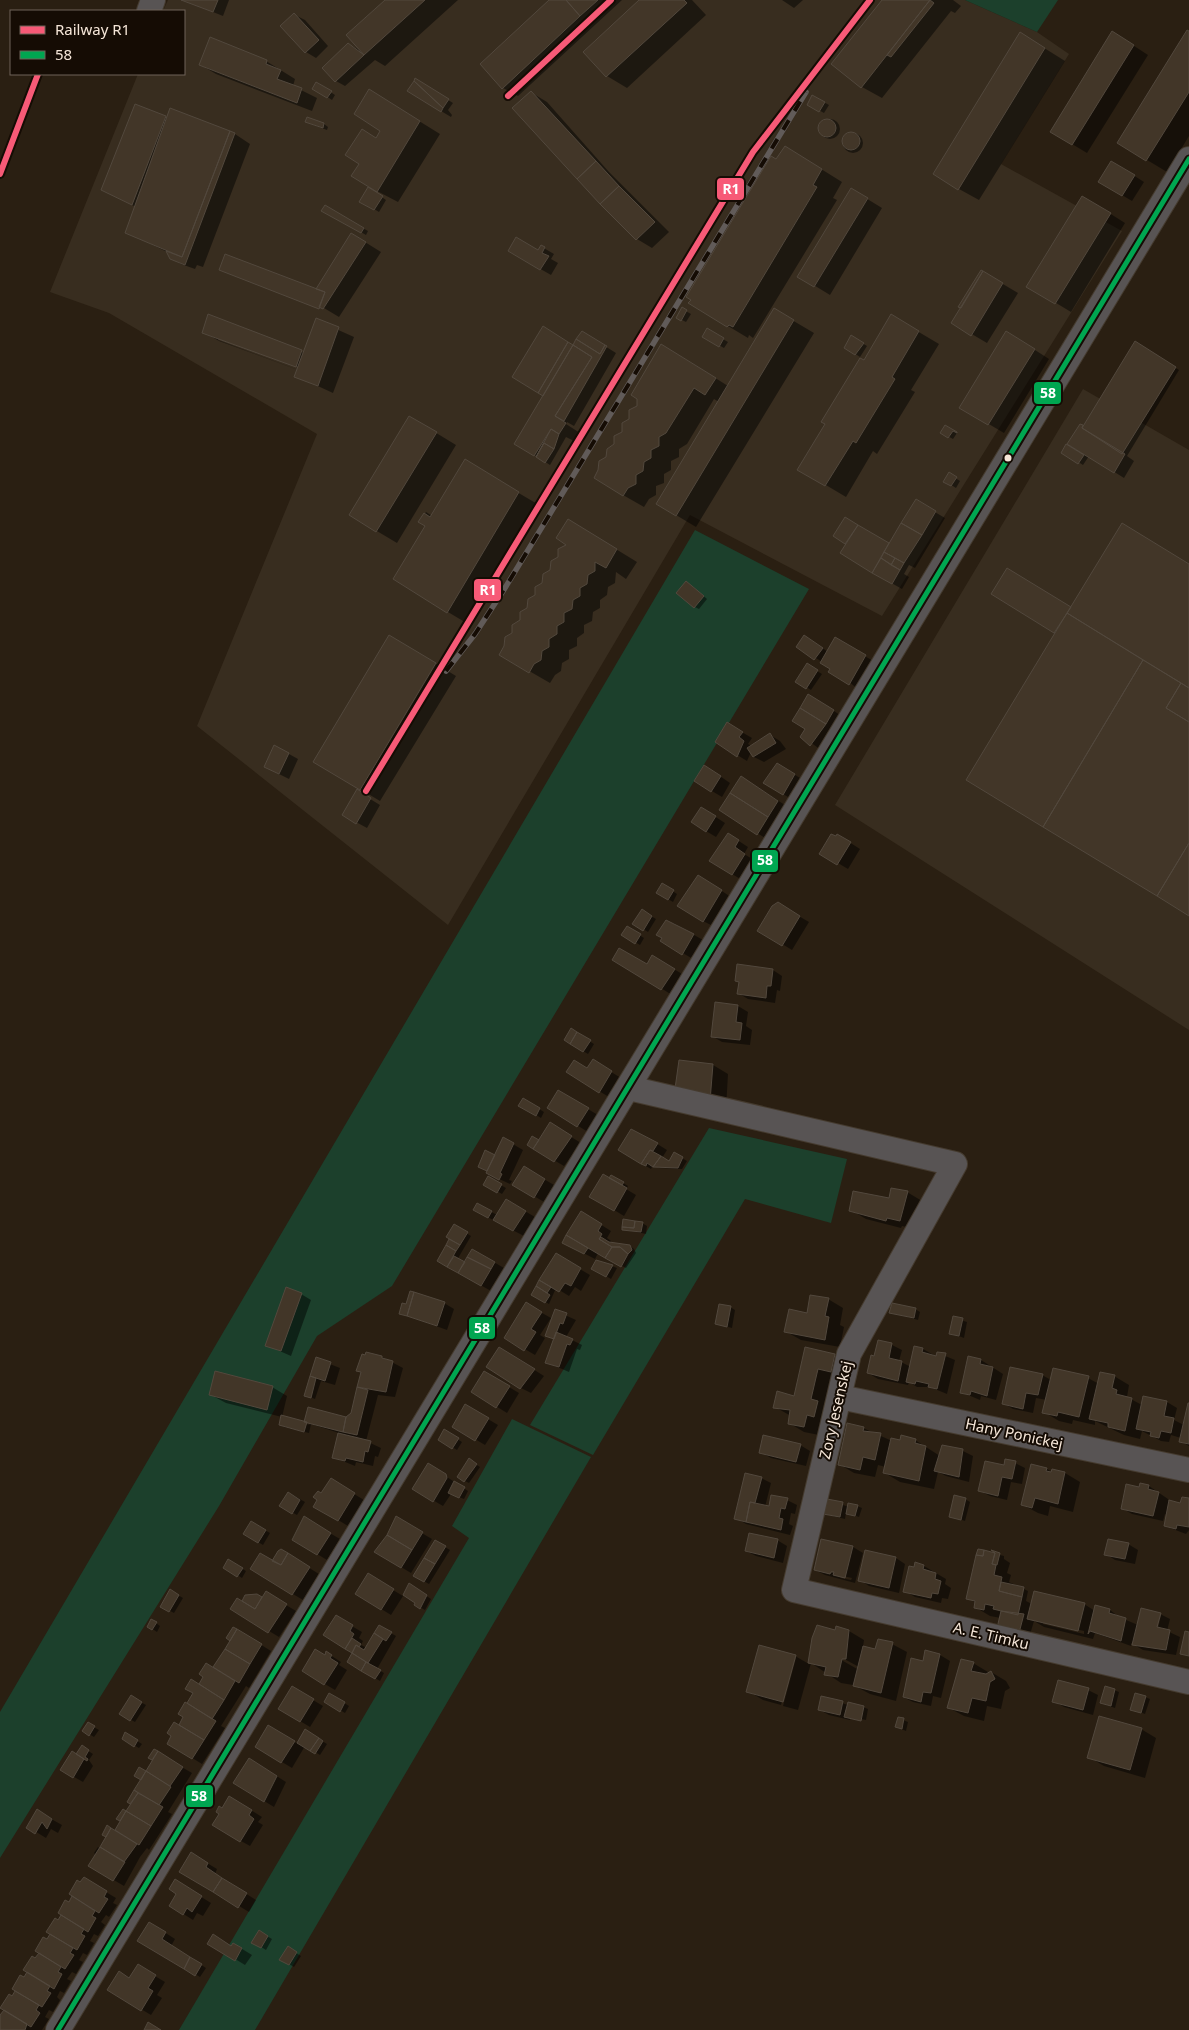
<svg xmlns="http://www.w3.org/2000/svg" width="1189" height="2030" viewBox="0 0 1189 2030" font-family="'Noto Sans',sans-serif">
<style>
.industrial{fill:#382d1f}
.green{fill:#1c402c}
.shadow{fill:#0007;fill-rule:evenodd}
.building{fill:#423628;stroke:#52483d}
.lines{fill:none;stroke-linecap:round;stroke-linejoin:round}
.minor-casing{stroke:#453b2f;stroke-width:26}
.minor{stroke:#585454;stroke-width:24}
.rail-casing{stroke:#615b59;stroke-width:5.5}
.rail{stroke:#150c04;stroke-width:4;stroke-dasharray:11;stroke-linecap:butt}
.bus-1-casing{stroke:#150c04;stroke-width:9}
.bus-1{stroke:#00a651;stroke-width:5}
.rail-1-casing{stroke:#150c04;stroke-width:10}
.rail-1{stroke:#f75a77;stroke-width:6}
.bus-dot{fill:#f5e6d8;stroke:#150c04;stroke-width:2}
.labels{text-anchor:middle;stroke-width:4;stroke-linejoin:round;paint-order:stroke}
.street-label{font-size:15px;fill:#f5e6d8;stroke:#150c04}
.line-badge{stroke:#150c04;stroke-width:2}
.badge-label{font-size:14px;text-anchor:middle;font-weight:bold;fill:#fff}
</style>
<rect width="100%" height="100%" fill="#2a1f12"/>
<!-- industrial -->
<path class="industrial" d="M168 0H965L1037 32 1069 54 1001 164 1122 231 882 616 690 515 448 925 197 726 317 434 109 313 50 292 138 74H184V11H163Z
M1083 389 1189 450V1030L835 805Z"/>
<!-- green -->
<path class="green" d="M965 0H1058L1037 32Z
M695 530 809 589 392 1286 317 1336 219 1506 0 1858V1712Z
M709 1128 847 1159 831 1223 745 1199 593 1455 530 1425Z
M512 1419 591 1457 255 2030H179L469 1538 452 1526Z"/>
<!-- shadow -->
<path class="shadow" d="M183 0H229L223 16Z
M387 0H458L385 66 375 60 345 86 336 81 349 44 363 52Z
M551 0H622L518 96 503 88Z
M641 0H692L706 15 627 88 607 76 585 52Z
M782 0H803L794 8Z
M883 0H953L961 6 955 13 951 11 882 98 862 87Z
M295 15 305 20 328 46 316 58 306 52Z
M1189 33V136L1167 172 1119 143Z
M1128 42 1148 55 1087 153 1052 132Z
M1041 46 1065 61 979 200 959 189Z
M266 61 295 79 293 86 317 98 312 111 216 74 201 65Z
M416 80 453 103 448 110 452 115 451 117 441 111Z
M317 83 335 95 332 100 314 88Z
M532 93 547 102 609 172 669 232 652 248 637 239Z
M813 96 829 105 824 113 808 104Z
M390 103 440 134 398 202 377 191V139L382 131Z
M135 106 168 119 235 134 250 144 203 267 197 265 195 269 181 264 171 258 167 252 127 232 136 207 103 190Z
M308 119 324 124 328 127 327 130 311 124Z
M820 129a10 10 0 1 1 20 0a10 10 0 1 1-20 0Z
M843 143a10 10 0 1 1 20 0a10 10 0 1 1-20 0Z
M805 159 842 182 833 198 837 200 753 338 749 335 748 338 728 326 777 161Z
M1122 168 1144 182 1132 201 1100 182Z
M851 189 882 208 830 295 799 276Z
M373 191 386 200 379 212 361 201Z
M1098 206 1125 223 1071 312 1028 286Z
M325 207 368 231 366 235 323 210Z
M352 234 381 252 339 317 324 308 224 271 317 290Z
M542 247 554 254 551 259 558 263 551 275 509 251 539 252Z
M981 271 1018 293 987 343 953 323Z
M682 309 691 314 686 322 678 318Z
M775 310 814 333 696 527 676 515 719 402 714 399 687 444 679 449V457L671 461V470L664 474V483L656 486V495L649 499 644 507 623 495 608 458 638 407 682 357 728 386Z
M209 316 304 353 316 320 354 337 333 393 296 376 298 370 219 341 204 332ZM218 337 302 368 301 371 218 340Z
M912 328 939 344 911 390 915 392 877 454 873 451 846 497 799 469 864 361Z
M707 330 728 342 724 348 703 336Z
M582 332 616 353 574 426 567 422 566 424 580 433 574 441 566 437 550 465 516 443Z
M852 337 867 346 860 357 845 347Z
M1021 341 1049 359 1004 433 960 407Z
M1135 343 1179 370 1127 456 1134 461 1124 478 1089 456 1083 465 1063 452 1080 425 1084 427Z
M410 417 456 445 397 543 350 515Z
M946 426 957 433 953 439 942 433Z
M485 473 539 505 468 624 448 612 426 525 420 521 426 512 432 516Z
M949 474 960 481 956 488 945 481Z
M916 501 945 518 915 568 909 565 904 574 909 577 902 589 872 572 847 544 835 536 845 519 890 545Z
M588 532 637 562 626 579 616 572 615 583 608 587 607 595 600 600V608L593 612 592 621 584 625V633L577 638V646L569 650V659L562 663 561 671 555 675 550 683 500 654 552 571Z
M1189 565V914L1057 633 992 594 1072 608Z
M691 585 707 599 699 609 695 607Z
M835 639 875 662 859 690 832 668 798 647 814 642 828 652Z
M410 648 456 676 380 801 360 789Z
M807 665 822 674 811 690 797 681Z
M819 701 843 717 821 750 802 736Z
M728 724 752 738 748 744 752 746 770 735 780 741 786 749 764 762 754 757 751 752 747 761 716 742Z
M289 754 298 759 289 779 265 767Z
M777 764 805 781 793 800 765 783Z
M714 772 730 783 722 797 695 781Z
M751 783 788 807 767 839 757 833Z
M357 791 380 805 367 828 343 815Z
M711 814 725 823 716 837 706 831Z
M728 834 748 847 744 854 754 860 742 880 732 874Z
M838 835 860 849 848 869 821 853Z
M708 882 731 897 713 926 703 921Z
M663 885 677 894 673 902 658 893Z
M778 904 809 922 792 950 759 930Z
M642 911 656 919 648 932 634 923Z
M673 923 703 940 693 959 662 941Z
M628 928 644 938 640 945 623 935Z
M653 957 684 975 672 995 614 959 647 966Z
M773 970 782 976 780 991 777 990 775 1003 748 999 738 993 740 983 736 981Z
M716 1003 738 1006 748 1012 746 1026 752 1030 750 1045 722 1042 712 1036Z
M571 1030 594 1044 588 1054 565 1040Z
M680 1061 713 1065 728 1074 726 1109 691 1104Z
M603 1067 621 1078 609 1097 567 1072Z
M559 1092 598 1115 588 1132 549 1108Z
M523 1099 544 1112 541 1118 520 1105Z
M550 1124 581 1143 564 1166 528 1145H544Z
M646 1137 667 1150 662 1158 670 1162 675 1154 687 1161 682 1169 659 1168 653 1165 651 1169 619 1150Z
M504 1139 523 1150 509 1180 512 1181 510 1184 497 1178 495 1156Z
M525 1168 554 1185 544 1202 514 1184Z
M612 1176 628 1186 626 1189 636 1195 624 1216 591 1196 616 1183Z
M488 1178 506 1188 502 1194 485 1184Z
M907 1192 922 1201 916 1229 902 1226 901 1228 866 1219 851 1210 890 1200Z
M506 1200 535 1217 524 1236 474 1210 477 1204 497 1215Z
M582 1213 611 1231 607 1238 611 1241 609 1244 630 1246 634 1249 636 1253 626 1268 598 1253 595 1259 564 1243Z
M642 1223 647 1226 646 1234 623 1229Z
M455 1226 471 1236 457 1260 465 1264 473 1250 504 1268 491 1291 438 1261 451 1239Z
M556 1255 590 1275 581 1291 575 1287 569 1296 556 1288 549 1304 532 1294Z
M612 1266 617 1268 611 1279 593 1268Z
M301 1294 311 1300 291 1356 266 1345Z
M828 1299 843 1308 840 1325 844 1327 840 1347 801 1340 785 1331Z
M444 1303 454 1309 447 1330 400 1313 406 1306Z
M526 1304 551 1318 540 1335 545 1338 535 1355 506 1338Z
M730 1307 735 1310 732 1328 717 1324Z
M915 1309 920 1312 918 1320 891 1312Z
M556 1311 576 1320 566 1337 582 1345 580 1350 577 1349 569 1372 546 1362 555 1340 547 1335Z
M954 1318 967 1322 964 1338 951 1333Z
M879 1342 892 1345 902 1350 899 1361 911 1367 923 1349 937 1357 938 1353 955 1360 947 1394 930 1387H917L909 1382 908 1385 878 1379 868 1373 875 1357Z
M806 1348 835 1355 850 1364 819 1435 804 1432 789 1423 791 1416 775 1407 795 1398Z
M509 1354 544 1376 531 1393 521 1388Z
M382 1357 403 1368 395 1397 378 1395 366 1441 381 1448 378 1457 375 1456 373 1466 356 1462 355 1466 333 1457 339 1433 311 1424 309 1433 284 1427 280 1424 282 1417 226 1403 211 1395 272 1387 287 1396 282 1417 310 1425 306 1421 347 1419 352 1414 362 1373 358 1371Z
M969 1358 981 1360 1003 1374 996 1400 981 1396 980 1400 961 1392Z
M317 1359 340 1368 335 1385 321 1381 315 1399 305 1395Z
M1042 1375 1051 1380 1088 1378 1099 1384 1114 1376 1129 1385 1127 1397 1142 1405 1144 1397 1167 1402 1177 1408 1174 1420 1184 1425 1189 1405V1446L1180 1441 1181 1438 1171 1435 1169 1442 1161 1441 1142 1431 1140 1439 1124 1435 1095 1421V1425L1073 1420 1072 1424 1059 1421 1044 1412 1047 1400 1036 1398 1033 1413 1013 1409 1003 1403Z
M494 1378 519 1393 507 1413 473 1392Z
M466 1406 498 1425 485 1445 453 1426Z
M863 1428 892 1441 915 1440 940 1456 943 1446 963 1451 973 1456 969 1482 946 1476 938 1472 934 1489 900 1482 885 1473 886 1467 878 1465 875 1477 854 1473 839 1464Z
M444 1431 462 1442 457 1450 439 1439Z
M800 1445 810 1451 806 1466 771 1458 762 1453Z
M469 1460 480 1467 469 1483 465 1481Z
M1015 1463 1025 1468 1022 1484 1011 1482 1007 1500 990 1496 980 1491 1005 1467Z
M429 1465 468 1491 464 1499 451 1494 443 1506 414 1489Z
M1047 1469 1052 1472 1053 1471 1065 1473 1080 1482 1073 1512 1050 1506 1048 1516 1038 1513 1023 1505Z
M761 1478 771 1483 765 1507 770 1508 787 1500 797 1505 795 1514 791 1513 789 1524 793 1526 790 1535 746 1524 736 1518Z
M331 1480 364 1500 348 1526 315 1506Z
M1149 1486 1168 1499V1501L1181 1504 1189 1500V1530L1186 1534 1165 1526 1167 1515 1165 1514 1163 1521 1132 1514 1122 1508 1140 1489Z
M289 1493 305 1502 297 1515 281 1506Z
M965 1499 970 1502 965 1521 950 1516Z
M828 1500 849 1507 857 1506 862 1508 859 1517 846 1512 845 1519 829 1515 825 1513Z
M304 1518 340 1539 327 1560 294 1540Z
M396 1518 432 1539 411 1573 376 1552 394 1525Z
M252 1523 270 1533 263 1545 245 1534Z
M777 1540 787 1546 783 1563 756 1556 746 1551Z
M436 1542 450 1550 429 1584 415 1576Z
M1128 1544 1138 1550 1135 1564 1115 1560 1106 1554Z
M853 1547 863 1553 855 1583 825 1575 815 1570ZM838 1575 852 1578 851 1580 841 1578Z
M979 1550 1004 1556V1559L1010 1563 1007 1573 1011 1575 1009 1582 1028 1591 1026 1601 1032 1604H1084L1095 1611 1110 1610 1119 1617 1138 1625 1160 1614 1170 1619 1167 1631 1180 1637 1176 1655 1143 1650 1131 1643V1646L1095 1633 1093 1639 1044 1627 1034 1621 1029 1638 1001 1618 990 1616 975 1607 976 1603 968 1598ZM1159 1615H1161L1157 1633H1155ZM1043 1622 1084 1631V1634L1043 1624Z
M896 1558 905 1564 899 1593 869 1586 860 1580Z
M229 1561 246 1571 242 1578 225 1567Z
M298 1561 319 1574 303 1600 251 1569 273 1562Z
M916 1564 924 1566 946 1579 945 1584 951 1588 948 1599 942 1598 941 1603 915 1597 905 1591Z
M368 1575 403 1596 391 1615 357 1594Z
M410 1585 431 1599 425 1610 416 1605 417 1602Z
M171 1591 183 1598 174 1613 161 1606Z
M266 1593 296 1611 279 1637 232 1609 242 1603 246 1596 257 1595 263 1599Z
M336 1617 362 1632 359 1638 363 1641 361 1645 365 1647 362 1653 364 1654 380 1627 396 1636 377 1669 384 1673 380 1681 348 1662 358 1655 325 1635Z
M152 1620 160 1626 157 1632 148 1626Z
M837 1628 849 1631 864 1640 863 1647 876 1650 892 1644 907 1652 896 1701 870 1694 853 1685 841 1683 811 1663 798 1710 783 1706 796 1658H793L781 1705 763 1700 748 1691 795 1656 809 1664 813 1639 836 1632ZM837 1655 859 1667V1670L836 1657Z
M247 1636 271 1651 249 1688 246 1686 221 1726 225 1728 202 1764 168 1743 185 1717 180 1714 205 1677 214 1668 231 1640Z
M926 1652 940 1655 950 1661 941 1698 933 1696 931 1706 913 1702 903 1697 924 1662Z
M327 1653 341 1662 339 1665 347 1670 335 1690 303 1671Z
M973 1663 988 1672V1675L991 1672 1006 1681 1010 1688 1005 1691 1001 1709 987 1706 984 1721 964 1716 949 1708Z
M1106 1687 1119 1692 1115 1708 1101 1703Z
M293 1688 323 1706 310 1727 280 1709Z
M1088 1690 1098 1695 1093 1715 1064 1707 1054 1701Z
M330 1694 349 1706 345 1713 326 1702Z
M131 1697 146 1705 135 1722 120 1714Z
M822 1697 848 1705 863 1707 868 1709 866 1720 850 1717V1720L829 1715 820 1710Z
M1145 1697 1150 1699 1145 1714 1132 1709Z
M898 1718 908 1722 906 1731 897 1727Z
M88 1724 99 1730 94 1737 84 1731Z
M269 1727 298 1744 306 1731 327 1744 320 1755 305 1746 292 1768 257 1747Z
M1141 1729 1156 1738 1145 1778 1104 1766 1089 1757Z
M126 1734 142 1744 139 1748 123 1739Z
M82 1747 93 1754 89 1760 93 1766 83 1782 62 1770Z
M154 1751 192 1773 168 1812 172 1814 167 1822 149 1850 147 1848 140 1857 124 1886 90 1866 96 1855 94 1853 98 1847 100 1849 115 1831 122 1821 118 1819 123 1811 127 1813 132 1804 129 1802 135 1792 139 1794 140 1793 147 1773 154 1761 150 1758Z
M259 1765 286 1782 274 1807 235 1783Z
M230 1797 262 1817 258 1822 263 1825 250 1846 241 1841 223 1809Z
M37 1811 62 1825 58 1833 51 1829 46 1838 28 1827Z
M192 1854 217 1869 215 1874 256 1900 249 1912 181 1871Z
M84 1879 116 1898 113 1903 117 1905 109 1917 106 1915 101 1922 105 1925 98 1936 94 1934 90 1941 94 1943 87 1955 83 1953 79 1960 83 1962 76 1974 72 1972 67 1979 71 1981 64 1993 60 1991 57 1997 60 2000 53 2012 49 2010 45 2017 49 2019 42 2030H0V2016Z
M185 1887 211 1903 203 1916 197 1913 193 1920 171 1906Z
M150 1923 175 1939 171 1946 206 1968 200 1977 139 1940Z
M260 1932 272 1939 266 1950 253 1942Z
M209 1943 232 1947 234 1944 252 1955 245 1965Z
M288 1948 301 1956 294 1967 281 1959Z
M138 1966 165 1982 157 1995 162 1998 151 2015 109 1990 130 1979Z"/>
<!-- building -->
<path class="building" d="M181 0H218L213 12Z
M385 0H425L364 55 346 35Z
M549 0H566L580 16 502 89 480 64Z
M566 0H598L580 16Z
M639 0H684L687 3 606 77 583 52Z
M882 0H930L861 88 831 64Z
M930 0 934 3 891 57 887 55Z
M294 13 319 40 305 53 280 26Z
M1187 30 1189 31V92L1146 161 1117 143Z
M1112 31 1134 45 1072 145 1050 132Z
M1020 32 1045 48 958 190 933 174Z
M210 37 267 60 266 64 281 70 277 79 302 88 297 103 199 65Z
M348 43 364 55 335 82 322 68Z
M415 78 449 99 443 108 414 81Z
M414 81 443 108 441 112 407 91Z
M316 82 332 91 327 98 312 89Z
M369 89 420 121 377 192 351 176 359 164 345 155 362 129 376 138 380 131 354 114Z
M531 91 596 161 577 179 512 108Z
M812 95 825 102 819 112 807 105Z
M135 104 166 116 132 205 101 190Z
M170 108 230 131 182 257 125 233Z
M307 117 324 123 323 128 305 122Z
M818 128a9 9 0 1 1 18 0a9 9 0 1 1-18 0Z
M230 131 235 133 185 265 170 259 166 251 182 257Z
M842 141a9 9 0 1 1 18 0a9 9 0 1 1-18 0Z
M785 146 822 169 813 185 817 187 733 327 729 325 727 327 688 303 691 300 686 297 771 156 776 159Z
M596 161 619 186 600 204 577 179Z
M1111 161 1135 175 1122 196 1098 182Z
M619 186 655 222 636 240 600 204Z
M368 187 383 196 374 210 359 202Z
M851 188 868 198 814 287 797 277Z
M1082 196 1111 213 1055 304 1026 287Z
M325 205 364 228 361 233 321 211Z
M351 233 366 242 323 309 319 307 325 292 316 289Z
M516 237 538 250 541 245 545 247 542 253 549 256 540 270 508 251Z
M225 254 325 292 319 309 219 270Z
M981 270 983 271 961 308 958 307Z
M983 271 1003 283 971 336 951 323Z
M682 307 687 310 681 321 676 318Z
M774 308 794 320 676 516 656 504Z
M208 314 302 350 296 367 202 333Z
M891 314 919 331 892 377 895 379 856 443 853 441 825 486 797 470 825 424 821 422 860 358 864 360Z
M316 318 339 327 318 386 294 377Z
M543 326 568 342 538 393 512 377Z
M707 328 724 338 719 347 702 337Z
M582 331 605 345 600 354 576 339Z
M1006 331 1035 349 988 425 959 408Z
M851 335 864 343 855 355 844 348Z
M576 339 600 354 605 345 607 346 564 421 555 416 592 357 573 345Z
M1135 341 1176 367 1122 454 1082 428Z
M568 342 573 345 543 396 538 393Z
M661 344 716 378 705 395 694 388 666 433 659 437V446L651 450V458L644 462 643 471 636 475V484L628 488 623 496 594 478 598 470 599 461 606 457 607 449 614 444V436L622 432V423L629 419V410L637 406V399L631 395Z
M573 345 592 357 555 416 566 423 559 434 551 429 534 456 514 444Z
M409 416 437 432 376 532 349 515Z
M1080 424 1083 425 1082 428 1125 454 1114 473 1067 444Z
M945 425 957 432V433L953 431 948 438 940 433Z
M551 429 559 434 554 449 544 443 536 457Z
M544 443 554 449 545 463 536 457Z
M1066 444 1084 455 1078 464 1061 453Z
M465 459 519 492 447 613 393 579 425 526 418 522 424 513 430 517Z
M949 472 957 477 951 486 943 482Z
M916 499 936 511 922 535 901 523Z
M845 517 858 525 845 544 833 536Z
M568 519 617 549 606 568 595 562V571L588 575 587 584 580 588V596L573 600 572 609 564 613V622L557 626V634L549 639V647L542 651 541 660 534 664 529 673 499 655 504 646 505 637 512 633V625L520 620V612L527 608 528 599 535 595V587L542 583 543 574 550 570 551 561 558 557V549L566 545 556 538Z
M901 523 922 535 904 563 884 552Z
M1122 523 1189 564V688L1067 613Z
M858 525 889 543 872 573 840 553Z
M884 552 895 558 891 565 881 558Z
M881 558 900 570 892 584 872 573Z
M895 558 904 563 900 570 891 565Z
M1007 568 1071 607 1054 633 991 594Z
M686 581 704 596 694 608 676 593Z
M1067 613 1143 660 1043 827 966 780Z
M389 635 436 663 360 790 313 762Z
M804 635 823 648 814 660 796 647Z
M835 637 866 655 849 685 828 672 830 669 820 663Z
M1143 660 1181 683 1166 708 1189 722V843L1157 896 1043 827Z
M807 663 818 670 806 689 795 682Z
M1181 683 1189 688V722L1166 708Z
M808 694 834 710 826 724 800 708Z
M800 708 826 724 810 746 800 737 805 729 792 721Z
M727 722 743 732 739 737 744 741 737 757 715 742Z
M770 733 776 743 753 757 747 748Z
M274 745 289 753 279 774 264 767Z
M777 763 795 774 783 795 763 783Z
M704 765 721 776 711 792 694 781Z
M741 776 778 801 768 817 730 793Z
M357 789 371 798 356 824 342 815Z
M730 793 768 817 757 835 719 810Z
M701 807 716 816 706 832 691 822Z
M728 833 739 840 735 847 745 854 732 875 709 861Z
M831 834 836 836 837 834 851 842 837 865 819 854Z
M1189 843V916L1157 896Z
M698 875 722 890 703 922 677 906Z
M662 883 674 890 668 900 656 893Z
M778 902 800 916 782 946 757 931 772 906Z
M642 909 652 916 643 931 632 924Z
M666 920 694 934 682 955 660 941 662 938 656 935Z
M627 926 641 934 635 944 621 935Z
M619 948 647 964 652 955 675 969 661 990 612 960Z
M737 964 773 969 771 986H767L766 998 737 994 739 982 735 981Z
M715 1002 738 1005 736 1022 742 1023 740 1040 711 1037Z
M571 1028 577 1032 570 1044 564 1040Z
M577 1032 591 1040 583 1052 570 1044Z
M593 1059 612 1071 599 1093 566 1072 574 1060 587 1068Z
M679 1060 713 1064 710 1101 674 1096Z
M558 1090 589 1108 577 1127 547 1108Z
M523 1098 540 1108 536 1116 518 1106Z
M550 1122 572 1136 554 1162 533 1149Z
M631 1129 658 1143 653 1151 650 1150 641 1164 618 1150Z
M532 1136 539 1140 533 1149 527 1145Z
M503 1137 514 1143 500 1173 502 1174 499 1180 486 1173Z
M485 1150 495 1155 487 1171 478 1167Z
M650 1150 661 1156 653 1167 647 1163 646 1166 641 1164Z
M674 1152 683 1157 678 1168 653 1167 661 1156 669 1161Z
M524 1166 545 1179 534 1198 512 1185Z
M603 1174 627 1188 614 1211 589 1197Z
M611 1175 624 1182 622 1185 609 1178Z
M488 1176 502 1184 497 1193 483 1185Z
M891 1188 908 1191 900 1221 887 1218 886 1221 849 1211 853 1191 889 1198Z
M506 1199 526 1211 513 1231 493 1220Z
M477 1203 492 1211 488 1218 473 1210Z
M581 1211 602 1224 598 1231 602 1234 599 1239 612 1247 605 1258 566 1235Z
M623 1219 635 1221 634 1228 622 1227Z
M635 1221 643 1222 641 1232 622 1230V1227L634 1228Z
M454 1224 468 1232 460 1245 446 1237Z
M566 1235 588 1248 584 1254 562 1243Z
M601 1237 609 1242 630 1245 632 1250 628 1254 620 1247H612L599 1239Z
M449 1239 460 1245 456 1251 446 1245Z
M446 1245 456 1251 447 1267 437 1261Z
M612 1247H620L628 1254 621 1267 605 1258Z
M472 1249 495 1262 491 1269 467 1257Z
M556 1253 581 1268 571 1286 565 1283 559 1292 539 1280Z
M454 1256 465 1262 458 1273 447 1267Z
M467 1257 491 1269 481 1286 458 1273Z
M596 1260 613 1265 606 1277 591 1269Z
M539 1280 551 1287 547 1293 536 1286Z
M536 1286 550 1295 545 1303 531 1295Z
M286 1287 302 1293 281 1351 265 1346Z
M410 1291 414 1292 407 1316 399 1314 402 1303 406 1304Z
M414 1292 445 1302 437 1326 407 1316Z
M810 1295 829 1298 825 1316 829 1317 825 1340 784 1332 789 1309 807 1313Z
M526 1302 542 1312 531 1329 536 1332 524 1351 504 1338Z
M892 1303 916 1308 914 1318 889 1313Z
M719 1304 731 1306 727 1327 715 1324Z
M555 1309 567 1313 563 1324 560 1323 554 1339 545 1336Z
M953 1316 963 1318 959 1336 949 1334Z
M556 1332 573 1339 570 1345 567 1344 559 1367 545 1363Z
M878 1340 892 1343 889 1358 902 1361 898 1381 867 1373 871 1355 874 1356Z
M914 1346 923 1348 922 1352 936 1356 937 1352 946 1353 937 1389 928 1387 929 1384 916 1381 915 1384 906 1382Z
M499 1347 535 1369 520 1389 486 1367Z
M805 1347 835 1354 831 1372 818 1369 811 1399 818 1401 814 1417 807 1415 804 1427 788 1424 790 1410 773 1408 777 1391 794 1396Z
M366 1352 382 1356V1358L393 1361 386 1392 357 1387 361 1372 356 1371 362 1354 365 1355Z
M968 1356 981 1359 980 1364 993 1367 987 1396 971 1391 970 1395 960 1393Z
M316 1357 331 1362 325 1381 310 1376Z
M1010 1367 1043 1374 1038 1395 1026 1393 1023 1409 1002 1404Z
M1053 1368 1089 1376 1079 1417 1058 1412 1057 1416 1042 1413Z
M215 1371 273 1386 267 1410 209 1395Z
M484 1371 510 1386 496 1408 471 1392Z
M1100 1372 1115 1375 1112 1388 1117 1390 1116 1394 1132 1398 1125 1431 1108 1427V1423L1089 1419Z
M310 1376 316 1378 311 1398 304 1396Z
M357 1387 368 1390 357 1435 343 1432 346 1417 351 1413Z
M1143 1396 1167 1401 1164 1416 1174 1418 1171 1433 1161 1431 1159 1438 1150 1436 1151 1432 1136 1429Z
M1188 1403H1189V1444L1179 1442Z
M465 1404 489 1418 475 1441 452 1427Z
M308 1407 346 1417 343 1432 304 1422Z
M281 1415 307 1422 304 1432 279 1425Z
M847 1423 864 1427 863 1431 881 1433 875 1460 863 1457 860 1470 838 1465Z
M444 1429 459 1438 452 1449 438 1440Z
M338 1433 371 1441 368 1452 365 1451 363 1462 346 1458 345 1461 332 1458Z
M763 1435 801 1444 796 1462 759 1453Z
M901 1435 916 1439 915 1443 926 1446 919 1481 883 1473 891 1438 900 1440Z
M942 1445 963 1449 959 1477 934 1471Z
M469 1458 477 1464 464 1482 457 1477Z
M1005 1459 1016 1461 1012 1479 1002 1477 998 1496 978 1491 985 1461 1004 1465Z
M428 1463 446 1474 447 1478 433 1502 412 1489Z
M1031 1464 1047 1468 1046 1471 1051 1472 1052 1469 1065 1472 1058 1504 1035 1498 1032 1508 1021 1505Z
M745 1473 762 1477 755 1503 750 1502 746 1522 734 1519Z
M331 1478 355 1493 338 1521 313 1507 317 1500 313 1497 318 1491 321 1493Z
M454 1481 465 1487 459 1498 448 1493Z
M1140 1483 1149 1485 1148 1489 1159 1492 1153 1516 1121 1509 1126 1484 1139 1487Z
M288 1492 300 1500 292 1514 279 1506Z
M771 1495 788 1498 785 1509 781 1508 779 1518 783 1519 781 1530 746 1522 750 1502 769 1506Z
M954 1495 966 1498 961 1520 949 1517Z
M1182 1497 1189 1498V1527L1177 1525 1176 1529 1164 1526 1169 1500 1180 1503Z
M827 1499 843 1502 840 1517 823 1514Z
M848 1503 858 1505 855 1516 846 1514Z
M304 1516 331 1533 317 1555 292 1540Z
M396 1516 423 1532 412 1550 387 1535Z
M251 1521 266 1530 258 1543 243 1534Z
M749 1533 778 1539 774 1558 745 1551Z
M387 1535 412 1550 401 1568 374 1552Z
M821 1539 853 1546 845 1578 833 1575 834 1572H831L830 1574 814 1570Z
M1108 1539 1129 1543 1125 1559 1104 1555Z
M435 1540 446 1546 435 1564 424 1558Z
M281 1549 288 1553 281 1565 272 1561 278 1551Z
M978 1549 984 1550 983 1556 976 1555Z
M865 1550 896 1557 889 1588 858 1581Z
M984 1550 995 1553 992 1564 996 1565 994 1575 1002 1577 999 1591 1022 1597 1018 1615 993 1609 994 1606 985 1604 984 1610 974 1608 975 1601 966 1599 976 1555 983 1556Z
M991 1550 1000 1553 997 1565 992 1564 995 1553Z
M260 1553 281 1565 288 1553 310 1567 292 1595 250 1569Z
M424 1558 435 1564 424 1582 413 1576Z
M228 1559 243 1568 237 1577 223 1568Z
M915 1562 924 1565 923 1569 936 1573 935 1579 941 1581 938 1594 932 1593 931 1598 903 1592 909 1566 914 1567Z
M368 1573 394 1589 381 1610 355 1594Z
M1001 1582 1024 1587 1022 1597 999 1591Z
M409 1583 427 1595 420 1609 414 1605 415 1603 403 1595Z
M170 1589 179 1595 169 1612 160 1607Z
M266 1591 287 1604 268 1633 230 1609 237 1598 255 1609Z
M1034 1591 1085 1603 1078 1631 1027 1619Z
M257 1594 262 1597 255 1609 242 1601 245 1595Z
M1095 1605 1110 1609 1109 1613 1126 1618 1121 1641 1090 1631 1088 1634Z
M1141 1608 1161 1613 1157 1627 1170 1630 1166 1650 1132 1645Z
M1001 1611 1024 1614 1019 1633 997 1628Z
M336 1615 353 1625 350 1631 354 1634 345 1649 323 1635Z
M151 1619 157 1622 152 1630 147 1627Z
M379 1625 392 1632 386 1641 374 1633Z
M817 1625 835 1630 836 1626 849 1630 846 1659H842L838 1677 824 1675 826 1667 808 1663 812 1638Z
M233 1627 237 1629 230 1641 226 1638Z
M237 1629 262 1644 250 1664 225 1649Z
M1185 1631 1189 1632V1656L1180 1654Z
M374 1633 383 1639 368 1663 352 1653 356 1645 364 1650Z
M352 1638 361 1644 359 1647 356 1645 352 1653 345 1649Z
M878 1639 893 1642 881 1693 853 1686 863 1646 875 1649Z
M759 1645 796 1655 783 1702 746 1692Z
M225 1649 250 1664 239 1683 213 1667Z
M315 1649 325 1655 326 1651 332 1655 330 1658 338 1663 324 1685 302 1671Z
M925 1650 940 1654 931 1693 923 1692 921 1702 903 1697 911 1658 923 1661Z
M352 1653 366 1662 361 1671 347 1662Z
M961 1659 974 1662 971 1671 986 1674 991 1671 995 1679 990 1682 986 1701 972 1698 968 1713 947 1708Z
M366 1662 381 1670 375 1679 361 1671Z
M206 1663 235 1681 224 1700 199 1684 203 1677 199 1674Z
M191 1679 224 1700 212 1719 187 1703 193 1693 185 1689Z
M1058 1680 1089 1688 1083 1710 1052 1702Z
M292 1686 314 1699 300 1722 278 1709Z
M1105 1686 1115 1689 1111 1706 1100 1703Z
M329 1693 345 1702 340 1712 324 1702Z
M1135 1693 1146 1696 1141 1713 1130 1710Z
M131 1695 142 1702 130 1721 119 1714Z
M821 1696 843 1701 840 1715 818 1710Z
M185 1702 216 1721 204 1740 179 1725 183 1717 178 1714Z
M848 1702 864 1706 861 1721 844 1717Z
M1099 1716 1142 1728 1130 1770 1087 1758Z
M898 1717 904 1718 902 1729 895 1727Z
M88 1722 95 1726 89 1736 82 1731Z
M174 1722 204 1740 192 1759 167 1744 171 1736 167 1733Z
M268 1725 295 1741 281 1763 255 1747Z
M305 1729 319 1738 310 1751 297 1743Z
M125 1732 138 1740 134 1747 122 1739Z
M319 1738 323 1741 315 1754 310 1751Z
M82 1745 89 1750 85 1757 88 1759 87 1761 76 1754Z
M154 1749 158 1751 152 1760 148 1758Z
M72 1751 84 1759 73 1778 60 1770Z
M158 1751 183 1767 170 1786 146 1771Z
M249 1758 277 1776 264 1802 233 1783Z
M139 1767 146 1771 141 1780 134 1776Z
M146 1771 171 1787 159 1805 134 1790Z
M134 1790 138 1793 130 1804 127 1802Z
M138 1793 163 1807 151 1826 126 1811Z
M229 1796 252 1810 249 1815 254 1819 240 1842 212 1825 219 1814 216 1812 219 1806 222 1808Z
M37 1809 52 1819 47 1829 42 1822 35 1834 26 1828Z
M123 1809 126 1811 120 1821 116 1819Z
M126 1811 151 1826 139 1845 115 1830Z
M107 1825 111 1828 106 1837 102 1835Z
M111 1828 137 1844 124 1862 100 1847Z
M100 1847 125 1862 113 1881 88 1866Z
M191 1852 208 1863 206 1867 222 1878 213 1892 179 1872Z
M84 1877 107 1891 104 1897 108 1899 99 1913 69 1894 77 1880 80 1882Z
M222 1878 247 1893 238 1908 213 1892Z
M175 1879 202 1896 192 1912 187 1908 183 1915 169 1906 176 1894 169 1889Z
M72 1896 95 1911 92 1916 96 1918 88 1932 58 1913 65 1900 69 1902Z
M61 1915 84 1929 81 1934 85 1936 77 1950 46 1932 55 1918 58 1920Z
M149 1922 166 1932 162 1939 190 1957 184 1969 137 1941Z
M259 1930 268 1936 261 1948 251 1943Z
M50 1934 73 1948 70 1953 74 1955 65 1969 35 1951 43 1937 47 1939Z
M213 1934 231 1946 233 1943 242 1948 235 1961 207 1944Z
M288 1946 297 1952 289 1965 279 1960Z
M39 1953 61 1967 58 1972 62 1974 54 1989 23 1970 32 1956 35 1958Z
M190 1957 202 1964 195 1976 184 1969Z
M138 1964 156 1975 148 1988 153 1991 141 2011 107 1990 119 1971 129 1978Z
M27 1972 50 1986 47 1991 51 1993 42 2007 12 1989 20 1975 24 1977Z
M15 1991 39 2005 36 2010 40 2013 31 2027 0 2008 9 1994 12 1996Z
M4 2010 27 2024 25 2030H0V2015Z
M148 2022 161 2030H144Z"/>
<g class="lines">
<defs>
<path id="minor" d="M149 11 153 0
M629 1088 955 1164 849 1354 794 1590 1189 1682
M840 1397 1189 1470
M58 2030 1189 159"/>
</defs>
<!-- minor casing -->
<use href="#minor" class="minor-casing"/>
<!-- minor -->
<use href="#minor" class="minor"/>
<defs>
<path id="rail" d="M508 96 611 0
M446 671 475 634 505 588 806 92
M366 791 753 152 870 0"/>
</defs>
<!-- rail casing -->
<use href="#rail" class="rail-casing"/>
<!-- rail -->
<use href="#rail" class="rail"/>
<defs>
<path id="bus-1" d="M58 2030 1189 159"/>
</defs>
<!-- bus-1 casing -->
<use href="#bus-1" class="bus-1-casing"/>
<!-- bus-1 -->
<use href="#bus-1" class="bus-1"/>
<defs>
<path id="rail-1" d="M508 96 611 0
M0 174 38 74
M366 791 753 152 870 0"/>
</defs>
<!-- rail-1 casing -->
<use href="#rail-1" class="rail-1-casing"/>
<!-- rail-1 -->
<use href="#rail-1" class="rail-1"/>
</g>
<!-- markers -->
<circle class="bus-dot" cx="1008" cy="458" r="4.5"/>
<g class="labels">
<!-- street labels -->
<g class="street-label">
<text transform="translate(836 1410) rotate(-77)" y="5">Zory Jesenskej</text>
<text transform="translate(1014 1434) rotate(12)" y="5">Hany Ponickej</text>
<text transform="translate(991 1636) rotate(13)" y="5">A. E. Timku</text>
</g>
</g>
<g class="line-badge">
<rect x="716" y="177" width="29" height="24" rx="5" fill="#f75a77"/>
<rect x="1033" y="381" width="29" height="24" rx="5" fill="#00a651"/>
<rect x="473" y="578" width="29" height="24" rx="5" fill="#f75a77"/>
<rect x="751" y="849" width="28" height="24" rx="5" fill="#00a651"/>
<rect x="468" y="1316" width="28" height="24" rx="5" fill="#00a651"/>
<rect x="185" y="1784" width="29" height="24" rx="5" fill="#00a651"/>
</g>
<g class="badge-label">
<text x="731" y="194">R1</text>
<text x="1048" y="398">58</text>
<text x="488" y="595">R1</text>
<text x="765" y="865">58</text>
<text x="482" y="1333">58</text>
<text x="199" y="1801">58</text>
</g>
<!-- legend -->
<rect x="10" y="10" width="175" height="65" fill="#150c04" stroke="#6f6359"/>
<rect x="20" y="26" width="25" height="8" fill="#f75a77" stroke="#6f6359"/>
<text x="55" y="35" font-size="15" fill="#f5e6d8">Railway R1</text>
<rect x="20" y="51" width="25" height="8" fill="#00a651" stroke="#6f6359"/>
<text x="55" y="60" font-size="15" fill="#f5e6d8">58</text>
</svg>
